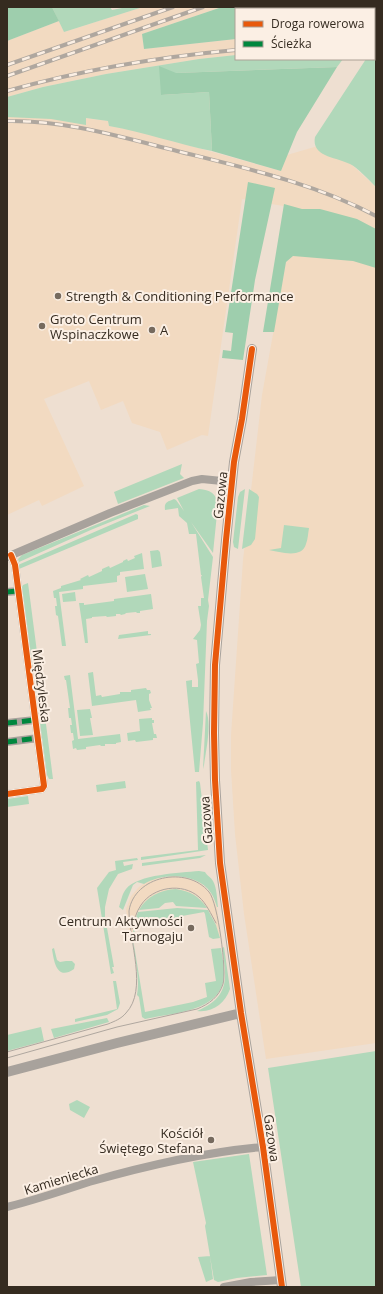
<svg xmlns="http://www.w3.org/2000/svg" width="383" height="1294" viewBox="0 0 383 1294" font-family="'Open Sans',sans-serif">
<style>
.built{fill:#f2dac1}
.green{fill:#b1d8ba}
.forest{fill:#9ecead}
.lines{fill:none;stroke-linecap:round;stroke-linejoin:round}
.minor{stroke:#a8a29c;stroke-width:8}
.tertiary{stroke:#a8a29c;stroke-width:10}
.tram{stroke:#afa79f;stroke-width:1}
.rail-casing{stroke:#afa79f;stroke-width:4}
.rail{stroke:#fbefe4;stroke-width:2.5;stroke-dasharray:8;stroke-linecap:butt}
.quiet{stroke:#00873e;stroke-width:5;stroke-dasharray:10 5;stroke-linecap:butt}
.cycleway-casing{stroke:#fbefe4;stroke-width:8}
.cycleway{stroke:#e8590c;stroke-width:6}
.poi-dot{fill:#766a5e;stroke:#fbefe4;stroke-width:1.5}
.labels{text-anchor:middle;stroke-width:4;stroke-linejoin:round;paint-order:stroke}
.poi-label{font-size:13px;fill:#352b20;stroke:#fbefe4;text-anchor:start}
.street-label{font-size:13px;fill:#352b20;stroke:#fbefe4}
</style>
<rect width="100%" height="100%" fill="#eedfd1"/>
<!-- built -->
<path class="built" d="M143 7H222L142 34 144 49 236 39V55L199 59 106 74 43 87 7 97V41L59 21 64 32Z
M7 111 85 118 108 121 109 126 133 130 281 171 287 155 328 143 376 187V1043L266 1059 244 914 235 834 231 770V735L243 560 262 395 286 262 293 256 301 209 242 199 208 436 202 435 167 450 160 432 132 423 123 401 101 410 89 381 44 399 84 486 42 506 39 500 7 515Z
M173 876 185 877 200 882 211 893 217 907 221 938H220L216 925 208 910 199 898 190 893 180 890 164 891 154 895 145 902 137 913 134 923 132 939H130L126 909 131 896 139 887 149 880Z"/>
<!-- green -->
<path class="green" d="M52 7H110L112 10 127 7H143L64 32Z
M236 55V59H343L337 67 176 73 161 95 209 92 212 151C177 144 144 132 109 126L108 121 86 118V125L51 119 7 117V97L43 87 106 74 199 59Z
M366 59H376V187C369 180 358 168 350 164 337 157 311 157 315 137Z
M182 464 180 474 184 478 118 504 114 492Z
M199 489C210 490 216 493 218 504L213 553 191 522 213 557 208 600 209 606 207 621 203 723 199 772H195L186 681 192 680V687H198V680L196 664 199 663 197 640 193 639 200 630 201 625 198 606H201V598H204L201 577 202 575H201L196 534H189L187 523 179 516 178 508 165 510C164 502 167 502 174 499L176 500 184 511 177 498Z
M245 489 238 549 234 547 233 542 238 497 240 492Z
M249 489 257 494 259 497 255 539 251 545 242 549Z
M144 505 150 506 93 529 19 562 18 559 22 555Z
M136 514 138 515V519L19 569 18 565Z
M284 525 309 528C308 533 308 539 306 544 302 559 280 552 269 550L281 548Z
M158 550 160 552 162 566 152 568 150 551Z
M142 553 144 569 120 572V575L117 576V582L83 586V589L59 592 66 646H62L58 616 56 615 55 606H57L56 598H54L53 591 61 588V586L81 580 80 579 88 575 89 577 102 571V569L109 566 110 568 123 562V561L127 559 128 561 135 558 134 556Z
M145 574 148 589 127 592 125 577Z
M28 583 37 652H33L36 677H40L53 779H49L47 775 22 587 23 585Z
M75 592 76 601 63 602 62 594Z
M151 594 153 609 140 611V613H137L136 612 126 613 125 614 121 615 120 614H116V616L107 617 106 616 92 617V618L86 619 88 643H85L79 603H84V605L114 601V599Z
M148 631V634H151V635L118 639 119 635Z
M93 672 96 696 101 695 102 697 120 694V692H131V690L146 688 147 690H150L151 693 149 694V700L152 708H150L151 710 138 712 136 700 92 706 88 673Z
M70 675 78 739 120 734 121 742 116 743V744H105V746H101L100 745 86 747V749L77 750 76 748 73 749 72 741 74 740 73 733H71L70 725H72L71 718H69L68 708H70L66 680H65L64 676Z
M90 709 92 718H90L93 735 80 736 77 710Z
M206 711C212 723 206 751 204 765L203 769Z
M152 718V720H154V723H152L154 734H156L157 738H153V740L136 742 135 740 128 741 127 733 140 731 139 719Z
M125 781 126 788 97 792 96 785Z
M199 781 200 783 208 850 141 860V857L198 850 196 782Z
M28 796 29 804 7 807V799Z
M206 855 200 858 142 866V863Z
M137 858 138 860 123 862 124 866 133 864 132 869 118 874 109 889 105 907V917L114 967H112L114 973 111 974 97 888 109 872 116 870 115 861Z
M199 871 205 872C207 876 211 877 213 881 217 888 217 899 218 907H217C215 902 214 897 211 893 197 872 162 873 144 884L137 882 133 885 123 910 119 907C121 901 122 894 126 889 138 874 180 873 199 871Z
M176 889C190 891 199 896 207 908L176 906 173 902 165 903 159 908 139 910C147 896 160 890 176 889Z
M177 908 208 910 216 925 220 938 213 939 209 937 205 914 204 912 182 916 181 918 136 924 133 939 145 1012 193 1002 207 997 205 983 216 981 211 949 221 948C222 957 225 967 224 976 222 1012 172 1013 145 1019L142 1017 139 997 137 995C142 966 125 943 138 912Z
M224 947 230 989C225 1003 213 1013 197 1011 230 997 227 978 222 948Z
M54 948 57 960 60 962 66 961H72L75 964 74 969C57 981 54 962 52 949Z
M113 981H116L120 1003 118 1009 107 1015 75 1022V1019L117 1009Z
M107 1018 109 1022 54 1038 51 1029Z
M41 1027 44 1041 7 1051V1035Z
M376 1051V1287H301L268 1068Z
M77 1100 90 1107 84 1118 70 1110 69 1104Z
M249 1154 267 1275 237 1278 218 1282 214 1280 205 1226 206 1223 193 1162Z
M210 1256 213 1279 206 1282 198 1257Z"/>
<!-- forest -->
<path class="forest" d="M7 7H52L59 21 7 41Z
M222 7H375L374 9H236V39L144 49 142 34Z
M159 66 176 73 337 67 297 132 281 171 212 151 209 92 161 95Z
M248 182 275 188 255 280 243 360 222 358 223 350 231 351 233 333 225 332Z
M284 204 302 209H320L357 219 376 229V268L353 261 293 256 286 262 274 332H263Z"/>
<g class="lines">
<!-- minor -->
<path class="minor" d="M7 557 110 513 192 481 202 479 232 482
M7 592 18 591
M7 723 35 720
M7 742 38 738
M7 794 42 789 44 786 15 565 11 555
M7 1207C35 1200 62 1191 89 1182 145 1166 204 1152 263 1147
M224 1287 251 1282 281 1280"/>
<!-- tertiary -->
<path class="tertiary" d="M374 26 376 22
M252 349 242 419 234 462 226 540 215 665 214 733 215 780 220 863 241 1013 263 1147 282 1287
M7 1072 117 1043 241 1013"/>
<!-- tram -->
<path class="tram" d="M132 929C134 921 136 912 141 905 153 887 182 882 199 897 206 903 211 914 216 923
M7 1052 108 1024C115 1021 121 1019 126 1013 148 990 129 941 129 911 134 876 187 865 209 892 218 902 227 972 223 984 219 997 209 1004 197 1009L117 1027 7 1058"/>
<defs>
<path id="rail" d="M374 43H376
M7 65 173 7
M7 76 203 7
M7 91C82 70 158 57 236 50
M7 121C65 120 121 137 177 151 245 168 314 183 376 216"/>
</defs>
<!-- rail casing -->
<use href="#rail" class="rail-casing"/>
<!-- rail -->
<use href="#rail" class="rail"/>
<!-- quiet -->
<path class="quiet" d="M7 592 18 591
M7 723 35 720
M7 742 38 738"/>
<defs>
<path id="cycleway" d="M252 349 242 419 234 462 226 540 215 665 214 733 215 780 220 863 241 1013 263 1147 282 1287
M7 794 42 789 44 786 15 565 11 555"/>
</defs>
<!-- cycleway casing -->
<use href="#cycleway" class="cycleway-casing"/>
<!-- cycleway -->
<use href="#cycleway" class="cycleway"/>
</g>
<!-- markers -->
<g class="poi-dot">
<circle cx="58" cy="296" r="4"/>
<circle cx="42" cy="326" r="4"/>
<circle cx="152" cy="330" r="4"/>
<circle cx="191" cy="928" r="4"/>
<circle cx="211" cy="1140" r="4"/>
</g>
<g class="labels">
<!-- poi labels -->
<g class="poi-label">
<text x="66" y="301">Strength &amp; Conditioning Performance</text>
<text x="50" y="324">Groto Centrum<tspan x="50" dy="15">Wspinaczkowe</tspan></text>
<text x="160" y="335">A</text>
<text x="183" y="926" text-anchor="end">Centrum Aktywności<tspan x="183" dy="15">Tarnogaju</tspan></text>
<text x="203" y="1138" text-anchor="end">Kościół<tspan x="203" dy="15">Świętego Stefana</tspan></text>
</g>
<!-- street labels -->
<g class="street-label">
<text transform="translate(220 495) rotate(-84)" y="5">Gazowa</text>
<text transform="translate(42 686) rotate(83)" y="5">Międzyleska</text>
<text transform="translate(206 820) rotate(-94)" y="5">Gazowa</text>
<text transform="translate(272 1138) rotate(82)" y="5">Gazowa</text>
<text transform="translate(61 1179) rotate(-17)" y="5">Kamieniecka</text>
</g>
</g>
<!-- border -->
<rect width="383" height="1294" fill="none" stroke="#352b20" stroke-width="16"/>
<!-- legend -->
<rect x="235" y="8" width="140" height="52" fill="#fbefe4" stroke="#aca196"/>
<rect x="243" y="21" width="20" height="6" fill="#e8590c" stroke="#aca196"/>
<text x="271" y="28" font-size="12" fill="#352b20">Droga rowerowa</text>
<rect x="243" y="41" width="20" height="6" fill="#00873e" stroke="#aca196"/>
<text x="271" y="48" font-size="12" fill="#352b20">Ścieżka</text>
</svg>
